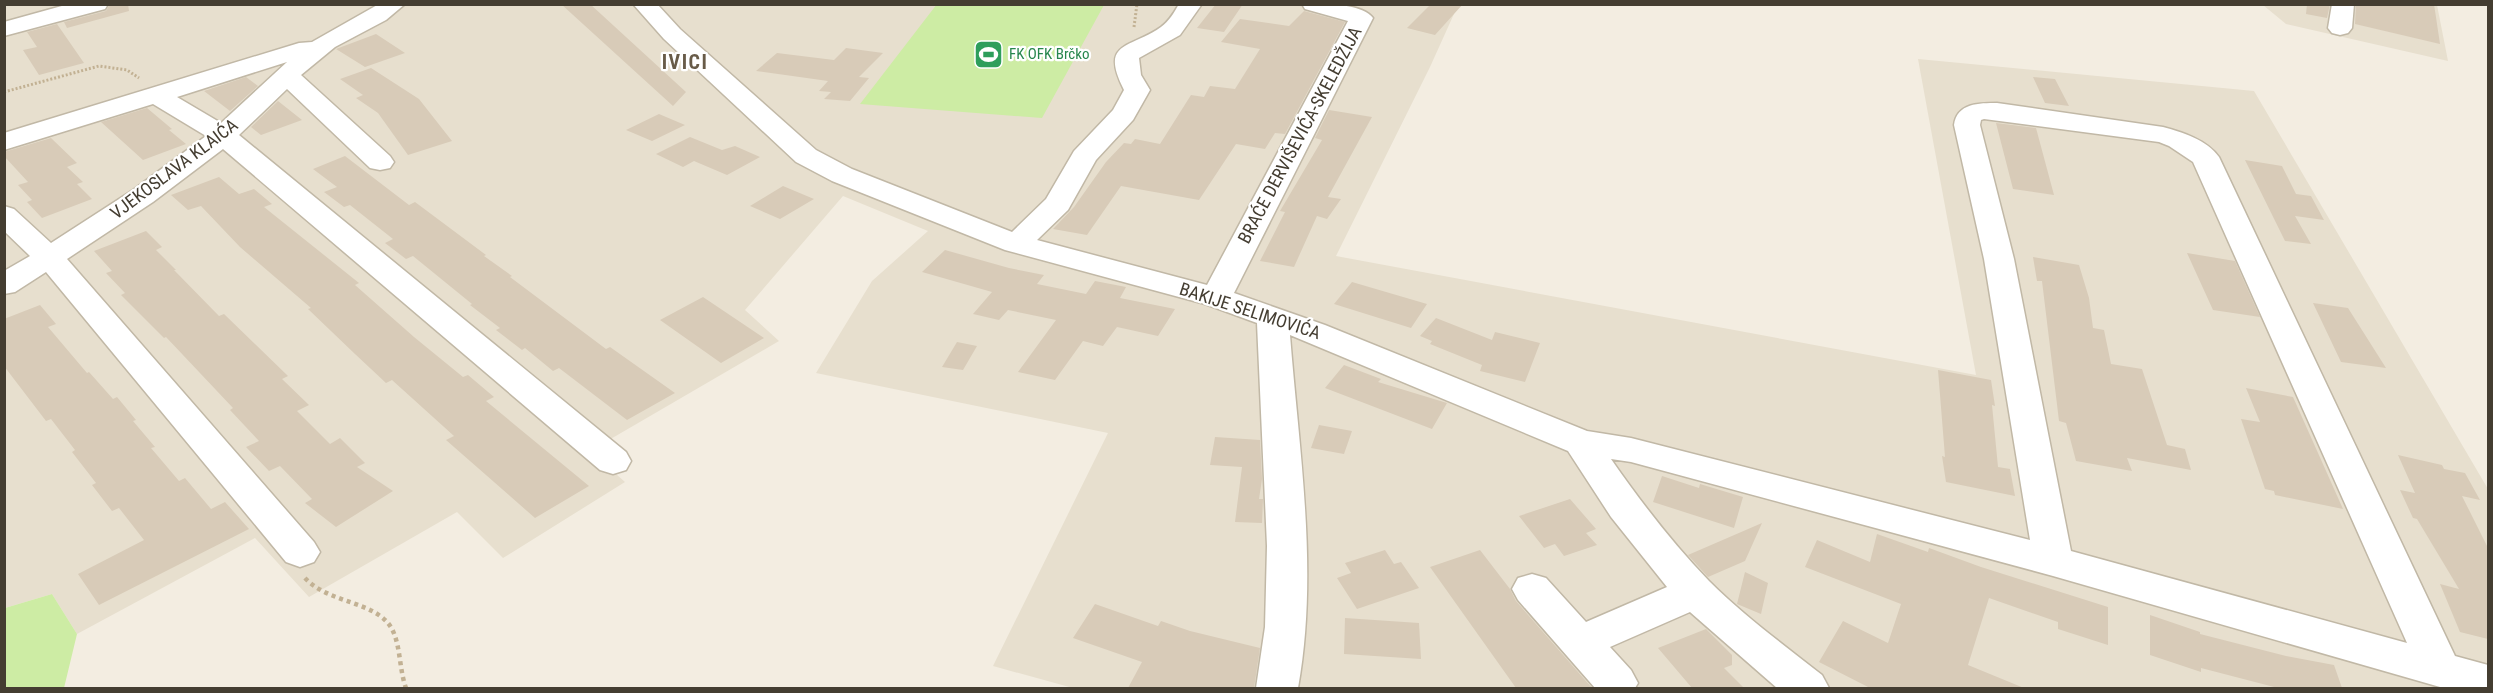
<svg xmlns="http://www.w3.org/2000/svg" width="2493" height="693" viewBox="0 0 2493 693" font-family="'Roboto Condensed',sans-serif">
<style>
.residential{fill:#e7dfce}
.green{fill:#cdeca4}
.building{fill:#d8cbb8}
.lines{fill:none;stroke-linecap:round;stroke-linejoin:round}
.minor-casing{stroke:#c1b8a6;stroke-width:3}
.path-far1{stroke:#c2b193;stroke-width:3;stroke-dasharray:2 2;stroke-linecap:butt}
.path{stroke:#c2b193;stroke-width:4.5;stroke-dasharray:4 4;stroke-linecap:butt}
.minor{fill:#fff;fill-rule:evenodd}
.labels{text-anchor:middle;stroke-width:4.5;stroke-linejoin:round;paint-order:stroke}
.far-leisure-label{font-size:15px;fill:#27864d;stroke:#fff;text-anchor:start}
.street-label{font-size:18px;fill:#443d31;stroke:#fff}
.far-district-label{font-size:20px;font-weight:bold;letter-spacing:1.5px;fill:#685b48;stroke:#fff}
</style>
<rect width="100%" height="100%" fill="#f3ede1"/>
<!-- residential -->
<path class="residential" d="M5 4 1458 5 1430 67 1336 256 1976 375 1918 59 2254 91 2488 489V688H1073L993 666 1108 433 816 373 872 281 928 231 843 196 745 310 779 341 590 451 625 482 503 558 457 512 309 597 255 538 77 634 52 594 5 608Z
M2263 5H2437L2448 61 2286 24Z"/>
<!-- green -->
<path class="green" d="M937 4H1104V5L1042 118 860 104Z
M52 594 77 634 64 688H5V608Z"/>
<!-- building -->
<path class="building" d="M110 4H128L129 11 67 28 64 22 106 11Z
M561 4H590L686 92 673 106Z
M1216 4H1243L1224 32 1197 28Z
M1431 4H1463L1435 35 1407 28Z
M2307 4H2330L2327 18 2306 14Z
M2356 4H2434L2440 44 2355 24Z
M1304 11 1345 22 1285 134 1275 133 1265 149 1236 144 1199 200 1121 186 1087 235 1053 229 1074 207 1106 162 1124 143 1131 144 1135 139 1160 144 1191 95 1204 97 1210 86 1235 89 1260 49 1221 42 1240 19 1289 26Z
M57 24 84 63 39 75 23 50 37 47 27 32Z
M376 34 405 53 365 67 336 49Z
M846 48 883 53 859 77 869 78 850 101 824 99 831 92 819 91 828 81 756 71 777 53 834 60Z
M371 68 419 99 452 141 408 155 378 113 356 98 363 95 340 79Z
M246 77 258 86 230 111 204 91Z
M2033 77 2055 79 2069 106 2045 103Z
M278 101 302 120 261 135 251 127Z
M147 108 172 129 169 130 186 144 143 160 101 122Z
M1329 110 1372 117 1328 197 1341 199 1327 219 1317 216 1294 267 1260 261 1285 212 1280 211 1322 140 1315 138Z
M659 114 685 125 652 141 626 130Z
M1996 123 2036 128 2054 195 2013 189Z
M690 137 722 150 735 146 760 157 727 175 694 161 683 167 656 154Z
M51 138 77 163 67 167 83 182 77 184 92 199 42 218 27 202 32 200 18 185 28 182 4 156V152Z
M345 156 409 205 415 202 486 255 484 256 512 276 510 277 606 349 610 347 675 393 627 420 559 368 553 371 525 348 522 350 496 330 500 328 470 305 472 304 413 256 406 259 385 243 393 239 350 205 344 207 324 192 337 187 313 169Z
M2245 160 2282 166 2296 194 2311 196 2324 220 2295 216 2311 244 2285 241Z
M219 177 239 194 254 189 272 204 264 207 359 283 355 285 414 337 463 377 468 375 494 397 486 401 589 486 535 518 446 440 454 436 392 380 386 383 355 354 308 309 311 308 240 247 201 206 188 210 171 195Z
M783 186 814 199 780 219 750 206Z
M146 231 162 247 156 250 176 270H174L219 316 224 314 288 376 282 379 309 405 297 411 330 444 340 438 365 463 357 467 393 491 336 527 305 503 312 499 280 466 269 471 246 447 259 441 230 410 233 408 166 337 164 338 121 295 125 293 106 273 112 271 94 251Z
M945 250 1009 268 1044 275 1037 284 1086 294 1095 281 1126 287 1120 298 1175 309 1158 336 1117 327 1103 346 1083 341 1055 380 1018 372 1056 320 1008 310 999 320 973 314 992 292 922 272Z
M2187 253 2235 261 2260 317 2213 310Z
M2033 257 2079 265 2089 298 2093 328 2104 330 2111 364 2142 369 2167 445 2185 449 2191 470 2127 458 2132 471 2076 461 2066 423 2059 421 2042 281H2037Z
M1352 282 1427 304 1411 328 1334 304Z
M703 297 764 338 721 363 660 320Z
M2313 303 2348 308 2386 368 2341 362Z
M40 305 56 324 48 327 87 373 89 372 113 399 117 397 136 420 133 421 155 447 151 448 179 481 185 478 211 509 225 502 249 529 99 605 78 574 144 540 119 508 112 511 92 485 96 483 72 452 75 450 51 419 46 421 4 366V319Z
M1436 318 1492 340 1495 332 1540 343 1525 382 1480 371 1482 365 1430 344 1432 341 1420 336Z
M957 342 977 346 963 370 942 367Z
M1344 365 1381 379 1378 382 1447 403 1432 429 1325 388Z
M1938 370 1991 380 1995 406 1992 405 1998 467 2010 469 2015 496 1946 482 1942 456 1945 457Z
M2246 388 2293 397 2343 509 2275 495 2274 491 2265 489 2241 419 2260 422Z
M1319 425 1352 431 1344 454 1311 448Z
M1215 437 1260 440 1262 479 1259 499H1263L1262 523 1235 522 1242 467 1210 465Z
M2398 455 2442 465 2444 469 2465 473 2480 500 2462 496 2488 548V639L2460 632 2440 584 2459 589 2417 519 2413 518 2400 490 2415 493Z
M1662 476 1699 488 1700 484 1743 497 1734 528 1653 502Z
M1570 499 1596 529 1586 533 1597 545 1564 556 1555 544 1544 548 1519 516Z
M1762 523 1745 561 1708 577 1688 555Z
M1877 534 1928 552 1929 548 1981 567 2108 607V645L2058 629V622L1989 598 1968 665 2024 688H1870L1819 662 1843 621 1888 643 1901 604 1805 567 1817 540 1870 562Z
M1385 550 1394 564 1401 562 1419 588 1357 609 1337 578 1351 573 1345 563Z
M1480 550 1510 589 1516 601 1592 688H1516L1430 567Z
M1745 572 1768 583 1761 614 1737 604Z
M1095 604 1158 626 1161 621 1190 631 1260 648 1254 688H1128L1142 662 1073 638Z
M2150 615 2200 632V634L2286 656 2334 665 2342 688H2278L2201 668V672L2150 655Z
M1345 618 1419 623 1421 659 1344 654Z
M1706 629 1732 655V665L1724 668 1744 688H1692L1658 648Z"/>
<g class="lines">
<defs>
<path id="minor" d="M69 4H108L105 9 4 36V22Z
M379 4H405L386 20 335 47 301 75 390 156 394 162 390 168 380 170 370 168 287 89 239 135 626 452 631 461 626 470 613 474 600 470 223 149 153 202 67 259 314 542 320 552 314 562 300 567 286 562 46 272 15 292 4 294V271L30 256 4 231V206L14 209 51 243 133 190 206 136 153 104 4 150V133L299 43 312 42ZM287 62 221 123 177 97Z
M633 4H657L680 29 816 150 852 169 1012 232 1046 199 1074 151 1113 110 1124 90C1099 41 1130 49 1161 27 1169 21 1174 13 1179 4H1202L1180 35 1139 58 1141 75 1150 90 1133 120 1096 160 1068 210 1037 240 1207 285 1348 21 1305 9 1302 4C1320 4 1361 2 1373 18L1234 293 1325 325 1587 431 1631 438 2030 540 1984 259 1954 125C1957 103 1979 103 1997 103L2163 127C2182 132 2207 140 2219 157L2455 656 2488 665V688L2440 687 2053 576 1631 462 1611 459C1641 502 1673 544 1709 581 1744 616 1784 645 1822 675L1829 688H1777L1690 612 1610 647 1631 670 1638 683 1635 688H1595L1518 600 1512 589 1518 578 1532 574 1546 578 1586 622 1667 587 1611 517 1568 451 1290 335C1299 452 1319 572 1298 688H1256L1265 627 1267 546 1257 323 1205 304 1005 250 832 181 796 162 664 39ZM1984 119 2159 142 2169 146 2193 162 2407 643 2071 551 2014 259 1980 125 1981 120Z
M2332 4H2354L2352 28 2348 33 2340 35 2332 33 2328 28Z"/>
</defs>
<!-- minor casing -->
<use href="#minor" class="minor-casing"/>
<!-- path-far1 -->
<path class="path-far1" d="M1134 27 1137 4
M4 92 99 66 127 70 139 78"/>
<!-- path -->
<path class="path" d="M305 578C329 604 377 601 392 629 401 647 399 669 406 688"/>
<!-- minor -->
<use href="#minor" class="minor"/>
</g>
<!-- icons -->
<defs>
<symbol id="stadium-square" viewBox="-11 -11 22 22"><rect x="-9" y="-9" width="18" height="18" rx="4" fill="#2e9e5b" stroke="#fff"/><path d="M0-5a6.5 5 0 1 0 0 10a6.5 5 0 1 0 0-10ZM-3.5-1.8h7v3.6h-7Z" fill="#fff"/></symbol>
</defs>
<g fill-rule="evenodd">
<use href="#stadium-square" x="972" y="38" width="33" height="33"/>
</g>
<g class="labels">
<!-- far-leisure labels -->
<g class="far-leisure-label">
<text x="1009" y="59">FK OFK Brčko</text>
</g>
<!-- street labels -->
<g class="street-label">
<text transform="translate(1300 135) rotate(-62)" y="6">BRAĆE DERVIŠEVIĆA-SKELEDŽIJA</text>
<text transform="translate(174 169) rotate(-37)" y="6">VJEKOSLAVA KLAIĆA</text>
<text transform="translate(1250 311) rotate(18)" y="6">BAKIJE SELIMOVIĆA</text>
</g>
<!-- far-district labels -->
<g class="far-district-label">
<text x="685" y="69">IVICI</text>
</g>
</g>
<!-- border -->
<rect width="2493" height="693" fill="none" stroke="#443d31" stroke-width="12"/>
</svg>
